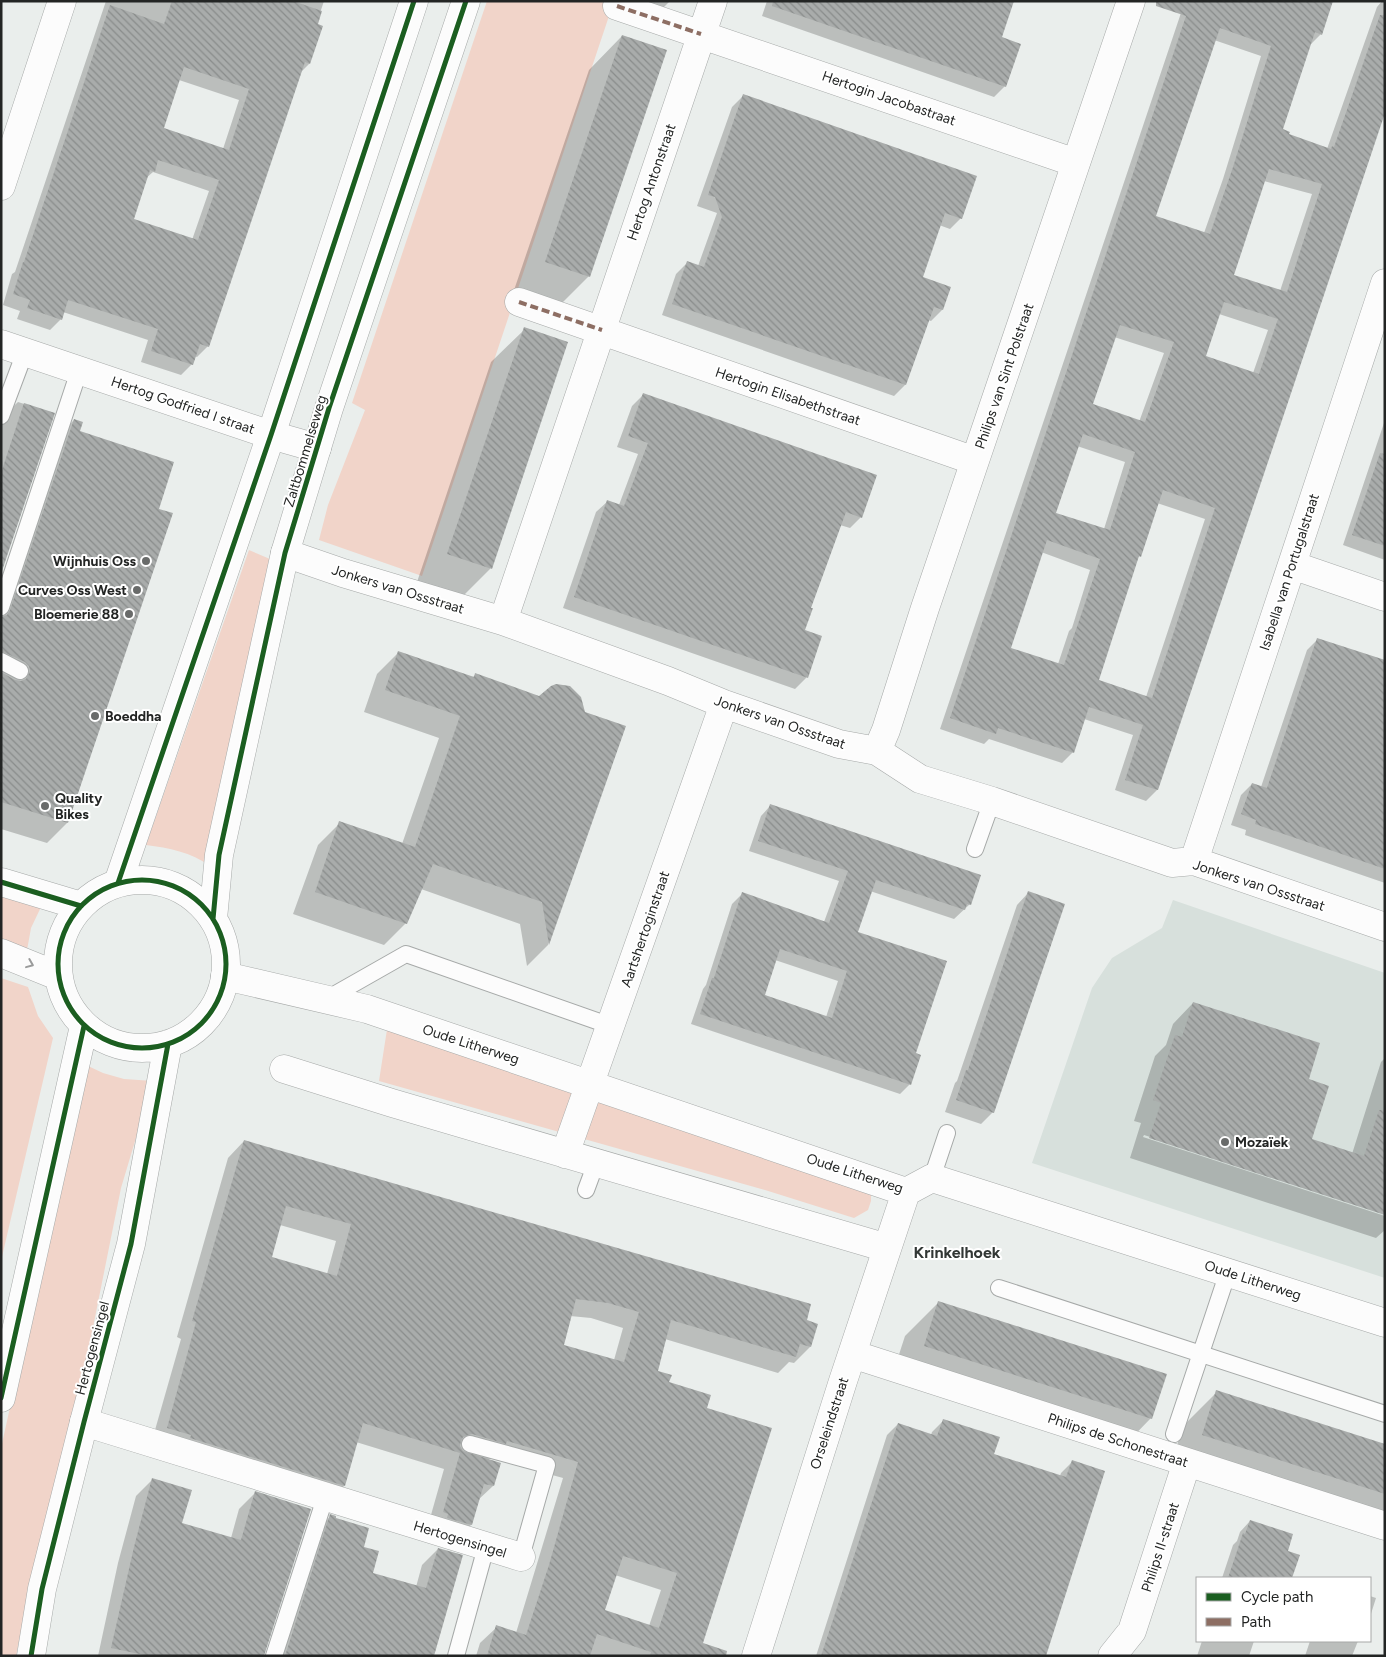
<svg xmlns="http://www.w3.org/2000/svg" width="1386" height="1657" viewBox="0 0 1386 1657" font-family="Figtree,sans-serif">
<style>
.built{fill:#d7e0dc}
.green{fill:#f1d4c9}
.shadow{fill:#0003;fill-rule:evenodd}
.building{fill:url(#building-back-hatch);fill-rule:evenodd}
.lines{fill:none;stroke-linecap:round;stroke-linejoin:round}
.lane-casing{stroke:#a6a9a8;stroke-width:18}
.street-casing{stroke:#a6a9a8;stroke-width:29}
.secondary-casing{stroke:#a6a9a8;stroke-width:29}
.lane{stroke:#fcfcfc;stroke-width:16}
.street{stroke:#fcfcfc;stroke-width:28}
.secondary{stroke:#fcfcfc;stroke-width:28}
.quiet{stroke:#8d6e63;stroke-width:4;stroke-dasharray:8 4;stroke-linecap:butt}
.cycleway-casing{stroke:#fff;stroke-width:8}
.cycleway{stroke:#1b5e20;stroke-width:5}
.oneway{stroke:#9a9b9b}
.poi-dot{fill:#696b6a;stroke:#fff;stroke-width:2}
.labels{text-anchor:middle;stroke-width:4;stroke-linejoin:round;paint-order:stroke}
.street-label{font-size:14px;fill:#232524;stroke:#fff}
.poi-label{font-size:14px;font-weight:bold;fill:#232524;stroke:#fff;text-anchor:end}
.quarter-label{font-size:16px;font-weight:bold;fill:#323735;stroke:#fff}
</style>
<defs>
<pattern id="building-back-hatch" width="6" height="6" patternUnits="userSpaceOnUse" patternTransform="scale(1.25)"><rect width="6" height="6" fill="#a9acab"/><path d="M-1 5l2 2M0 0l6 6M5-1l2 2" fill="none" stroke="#898c8b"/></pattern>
</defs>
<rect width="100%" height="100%" fill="#eaeeec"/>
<!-- built -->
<path class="built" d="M1173 900 1385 973V1278L1032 1163 1092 988 1112 958 1162 928Z"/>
<!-- green -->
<path class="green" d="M487 1H614L422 576 319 540 328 505 365 410 352 403Z
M249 550 270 559 210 866C191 852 169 848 146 845Z
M1 893 41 907 31 928 27 950 1 939Z
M1 978 28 987 38 1016 53 1038 1 1261Z
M388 1023 871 1191V1201L868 1210 854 1218 765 1190 379 1081Z
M86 1065 103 1073 124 1079 153 1081 121 1188 86 1362 24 1617 16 1656H1V1448Z"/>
<!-- shadow -->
<path class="shadow" d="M106 1H324L316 25 309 64 300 73 208 346 197 357 194 356 192 364 181 375 141 362 148 340 63 312 61 319 50 330 17 319 20 311 3 305 12 274 15 272ZM179 80 239 100 223 149 162 129ZM153 172 209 191 192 240 132 220 145 179Z
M612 1H670L653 18Z
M767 1H1013L1000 38 1005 86 994 97 762 16Z
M1185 1H1332L1321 34 1310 45 1281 130 1288 135 1327 149 1377 7 1382 1H1385V109L1157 790 1146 801 1115 790 1133 735 1084 719 1073 752 1062 763 989 739 984 744 940 729ZM1214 40 1261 56 1223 179 1204 233 1155 217ZM1264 181 1312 194 1280 291 1232 276ZM1219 314 1268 330 1253 373 1205 357ZM1114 337 1164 353 1139 422 1091 405ZM1077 446 1125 462 1104 529 1054 513ZM1157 503 1205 519 1146 697 1097 680 1137 558 1140 556ZM1041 552 1090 570 1072 628 1069 631 1058 664 1009 648Z
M622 36 589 276 555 310 512 296 589 70Z
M743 96 961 218 950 229 939 225 921 278 949 288 942 310 931 321 928 320 905 385 894 396 662 315 676 274 687 263 698 266 717 213 697 206 732 107Z
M525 329 567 343 490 569 457 602 415 588 491 362Z
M643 395 861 517 850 528 840 525 809 608 803 630 821 636 806 678 795 689 563 608 596 512 608 501 619 505 638 454 617 447 632 406Z
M18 402 53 413 1 570V418Z
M74 420 79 431 157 509 67 823 47 843 1 829V599L53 441Z
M1385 420V560L1343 545Z
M1318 639 1385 662V883L1245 835 1246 830 1231 825 1241 795 1252 784 1261 787 1307 650Z
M399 652 472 678 475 675 624 727 548 945 527 966 520 924 421 889 406 923 384 945 293 914 318 845 340 823 402 844 439 738 364 712 377 674Z
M770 806 970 904 954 919 870 891 857 933 915 1054 910 1084 900 1094 691 1024 703 989 706 985 732 904 742 894 824 922 839 881 749 851 761 816ZM775 960 838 981 826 1017 763 996Z
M1029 892 993 1112 981 1124 945 1112 955 1083 957 1081 1017 905Z
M1193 1003 1307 1080 1310 1140 1352 1154 1381 1062 1385 1058V1213L1144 1135 1143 1137 1385 1216V1230L1376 1238 1130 1158 1141 1123 1134 1121 1155 1056 1166 1045 1173 1024Z
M244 1141 805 1321 810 1347 794 1363 789 1362 778 1373 665 1339 657 1372 667 1383 705 1408 698 1656H476L480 1643 497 1627 516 1633 563 1478 491 1458 488 1460 493 1486 477 1501 471 1525 454 1541 427 1529 444 1469 356 1442 344 1486 328 1502 151 1444 181 1339 177 1337 228 1158ZM280 1225 336 1241 327 1274 271 1258ZM570 1316 591 1318 623 1328 614 1360 562 1346ZM615 1575 661 1590 649 1626 604 1611Z
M939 1302 1151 1418 1118 1452 891 1379 905 1336Z
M1217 1392 1385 1446V1538L1170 1469 1183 1426Z
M943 1421 992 1455 1060 1476 1061 1473 1072 1462 1044 1656H816L887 1435 898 1424 931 1435 932 1432Z
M152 1480 181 1524 231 1538 239 1509 255 1493 263 1656H98L118 1563 136 1496Z
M331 1516 362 1547 371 1574 416 1587 422 1565 438 1549 433 1656H274L314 1532Z
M1250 1521 1286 1552 1298 1556 1291 1578H1222L1233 1545 1237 1541 1240 1532Z
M1370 1596 1376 1598 1370 1617Z
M1202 1641H1254L1249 1656H1197Z
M1310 1641H1358L1352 1656H1305Z"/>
<!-- building -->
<path class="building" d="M172 1H293L322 11 318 24 323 26 310 64 305 62 209 347 200 344 193 365 151 351 158 329 68 300 62 320 27 308 30 300 13 294 23 262H24L110 5 164 24ZM184 67 249 89 229 150 164 128ZM158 160 219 180 198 240 134 219 150 170 155 172Z
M773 1H1014L1002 37 1021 44 1006 87 772 6Z
M1156 1H1333L1322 35 1315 32 1283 129 1290 132 1289 134 1331 149 1332 146 1334 147 1380 15H1385V113L1158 790 1125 780 1143 725 1089 707 1074 753 998 728 996 734 950 718 1186 16 1156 6ZM1220 28 1271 46 1233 167 1210 234 1156 216ZM1269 169 1322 184 1287 292 1234 275ZM1224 302 1278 319 1259 374 1206 356ZM1120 325 1174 342 1145 422 1093 404ZM1083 434 1135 452 1110 530 1056 513ZM1163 490 1215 508 1152 698 1099 680 1139 556 1141 557ZM1047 540 1100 559 1064 665 1011 648Z
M622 35 667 50 590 277 545 262Z
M743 94 977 176 962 219 945 213 923 277 951 287 943 310 934 307 906 385 672 304 687 261 704 267 722 217 715 197 708 195Z
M524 327 568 342 492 569 447 554Z
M643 393 877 475 862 518 846 512 811 608H813L805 630 822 636 808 678 574 597 607 500 624 506 648 443 628 436Z
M24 403 55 413 1 574V473Z
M74 419 83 422 80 431 174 462 159 509 173 513 68 823 1 802V672L15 680 21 681 26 679 30 671 29 666 25 662 1 651V617L7 615 10 610Z
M1380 453 1385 454V546L1352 535Z
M1317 638 1385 660V869L1255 824 1256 820 1241 814 1252 783 1267 788Z
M398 651 474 677 475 673 539 696 551 686 556 684 570 686 581 697 585 712 626 726 549 945 542 902 433 864 407 924 315 892 339 821 415 847 460 716 385 690Z
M770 804 981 875 971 905 967 904 965 910 876 880 858 932 947 961 916 1053 921 1055 911 1085 700 1014 712 978H714L742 892 829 923 848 871 758 841ZM780 949 847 971 832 1018 765 995Z
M1028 891 1065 904 994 1113 956 1100 966 1070H968Z
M1193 1002 1320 1043 1309 1079 1329 1086 1312 1139 1364 1156 1379 1110H1385V1215L1149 1138 1161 1103 1153 1100 1175 1035 1182 1037Z
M244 1140 811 1304 807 1320 818 1324 811 1347 800 1344 796 1357 671 1320 658 1371 672 1375 669 1382 711 1395 707 1408 772 1428 703 1643 727 1651 726 1656H650L651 1652 597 1634 590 1656H487L496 1625 526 1635 549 1565 578 1462 507 1441 506 1444 472 1434 463 1437 461 1441 460 1446 463 1451 501 1463 494 1486 484 1484 472 1525 447 1518 448 1514 443 1512 460 1453 363 1423 345 1486 190 1438 191 1435 167 1428 196 1322 192 1321ZM286 1206 351 1224 337 1276 272 1257ZM576 1299 608 1303 639 1312 624 1362 564 1345ZM623 1556 677 1573 659 1628 605 1610Z
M938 1301 1167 1374 1152 1419 924 1346Z
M1216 1390 1385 1444V1494L1202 1435Z
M943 1419 1000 1437 994 1454 1066 1477 1072 1460 1105 1471 1046 1656H821L898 1423 937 1436Z
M152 1478 192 1490 182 1523 241 1540 255 1491 311 1509 264 1656H149L111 1648 134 1547Z
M330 1514 336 1516V1518L369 1528 364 1547 379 1551 373 1573 426 1588 438 1548 463 1555 434 1656H285Z
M1250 1520 1293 1534 1288 1551 1300 1555 1292 1578H1228L1243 1533 1245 1534Z"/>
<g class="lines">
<defs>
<path id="lane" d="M1 416 25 352
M1 607 79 371
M1 661 20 671
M975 849 992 801
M325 1000 406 954 611 1026
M932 1178 947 1133
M586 1190 596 1163
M999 1288 1385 1414
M1174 1434 1228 1272
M470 1444 547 1465 521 1557
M274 1656 325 1498
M456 1656 486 1547"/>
<path id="street" d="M617 6 1076 163
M1 186 62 1
M519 302 975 461
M1 344 271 435 317 448
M285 553 343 573 503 621 668 681 724 704 839 744 877 751 920 779 992 801 1172 863 1194 861 1385 927
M1292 565 1385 597
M503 621 713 1
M877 751 886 730 925 608 1131 1
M1194 861 1385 283
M225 976 367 1009 906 1192 932 1178 1385 1323
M284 1069 392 1103 887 1248
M565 1154 724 704
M852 1354 1385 1526
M84 1422 521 1557
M756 1656 843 1381 906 1192
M1112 1656 1132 1631 1187 1462"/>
<path id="secondary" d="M58 964a84 84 0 1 1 168 0a84 84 0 1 1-168 0Z
M1 882 81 906
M118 883 271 435 414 1
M213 919 219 855 285 553 329 408 466 1
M1 953 58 976
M1 1398 84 1026
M31 1656 42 1589 84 1422 131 1244 168 1044"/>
</defs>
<!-- lane casing -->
<use href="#lane" class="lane-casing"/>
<!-- street casing -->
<use href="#street" class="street-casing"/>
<!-- secondary casing -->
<use href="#secondary" class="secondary-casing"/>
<!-- lane -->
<use href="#lane" class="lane"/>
<!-- street -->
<use href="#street" class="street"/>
<!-- secondary -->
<use href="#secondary" class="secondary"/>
<!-- quiet -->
<path class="quiet" d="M617 6 701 34
M519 302 602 330"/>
<defs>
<path id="cycleway" d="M58 964a84 84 0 1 1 168 0a84 84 0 1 1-168 0Z
M1 882 81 906
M118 883 271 435 414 1
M213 919 219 855 285 553 329 408 466 1
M1 1398 84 1026
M31 1656 42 1589 84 1422 131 1244 168 1044"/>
</defs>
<!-- cycleway casing -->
<use href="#cycleway" class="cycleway-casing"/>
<!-- cycleway -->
<use href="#cycleway" class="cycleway"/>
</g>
<!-- one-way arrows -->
<defs><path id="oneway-chevron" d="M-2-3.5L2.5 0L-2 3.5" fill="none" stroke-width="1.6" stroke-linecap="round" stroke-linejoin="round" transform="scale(1.25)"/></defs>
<use class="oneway" href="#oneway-chevron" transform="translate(30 964) rotate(22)"/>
<!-- markers -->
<g class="poi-dot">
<circle cx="146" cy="561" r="5"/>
<circle cx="137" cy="590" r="5"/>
<circle cx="129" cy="614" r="5"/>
<circle cx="95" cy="716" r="5"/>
<circle cx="45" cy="806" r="5"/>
<circle cx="1225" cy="1142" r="5"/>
</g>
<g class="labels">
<!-- street labels -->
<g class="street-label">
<text transform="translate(889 98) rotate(19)" y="5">Hertogin Jacobastraat</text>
<text transform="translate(651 182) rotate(-71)" y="5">Hertog Antonstraat</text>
<text transform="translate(1004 376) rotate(-71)" y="5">Philips van Sint Polstraat</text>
<text transform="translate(788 396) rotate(19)" y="5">Hertogin Elisabethstraat</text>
<text transform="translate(183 405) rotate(19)" y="5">Hertog Godfried I straat</text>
<text transform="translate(305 451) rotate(-73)" y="5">Zaltbommelseweg</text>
<text transform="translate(1289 572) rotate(-72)" y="5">Isabella van Portugalstraat</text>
<text transform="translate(398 589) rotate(17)" y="5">Jonkers van Ossstraat</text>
<text transform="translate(780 722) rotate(19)" y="5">Jonkers van Ossstraat</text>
<text transform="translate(1259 885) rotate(18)" y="5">Jonkers van Ossstraat</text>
<text transform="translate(645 929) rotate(-71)" y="5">Aartshertoginstraat</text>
<text transform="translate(471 1044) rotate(18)" y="5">Oude Litherweg</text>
<text transform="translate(855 1173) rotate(18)" y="5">Oude Litherweg</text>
<text transform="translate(1253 1280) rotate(18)" y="5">Oude Litherweg</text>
<text transform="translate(92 1348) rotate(-75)" y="5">Hertogensingel</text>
<text transform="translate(829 1423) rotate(-72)" y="5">Orseleindstraat</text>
<text transform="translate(1118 1440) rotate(18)" y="5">Philips de Schonestraat</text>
<text transform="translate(460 1539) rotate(17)" y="5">Hertogensingel</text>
<text transform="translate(1160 1547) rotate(-72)" y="5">Philips II-straat</text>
</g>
<!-- poi labels -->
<g class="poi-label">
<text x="136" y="566">Wijnhuis Oss</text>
<text x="127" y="595">Curves Oss West</text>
<text x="119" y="619">Bloemerie 88</text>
<text x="105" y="721" text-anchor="start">Boeddha</text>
<text x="55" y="803" text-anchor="start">Quality<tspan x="55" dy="16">Bikes</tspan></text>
<text x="1235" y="1147" text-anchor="start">Mozaïek</text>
</g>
<!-- quarter labels -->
<g class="quarter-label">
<text x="957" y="1258">Krinkelhoek</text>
</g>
</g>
<!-- border -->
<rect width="1386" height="1657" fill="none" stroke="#232524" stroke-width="5"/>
<!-- legend -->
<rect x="1196" y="1577" width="175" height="65" fill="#ffffff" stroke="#a7a8a7"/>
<rect x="1206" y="1593" width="25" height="8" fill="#1b5e20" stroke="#a7a8a7"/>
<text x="1241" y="1602" font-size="15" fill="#232524">Cycle path</text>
<rect x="1206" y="1618" width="25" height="8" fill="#8d6e63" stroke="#a7a8a7"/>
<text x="1241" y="1627" font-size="15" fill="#232524">Path</text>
</svg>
